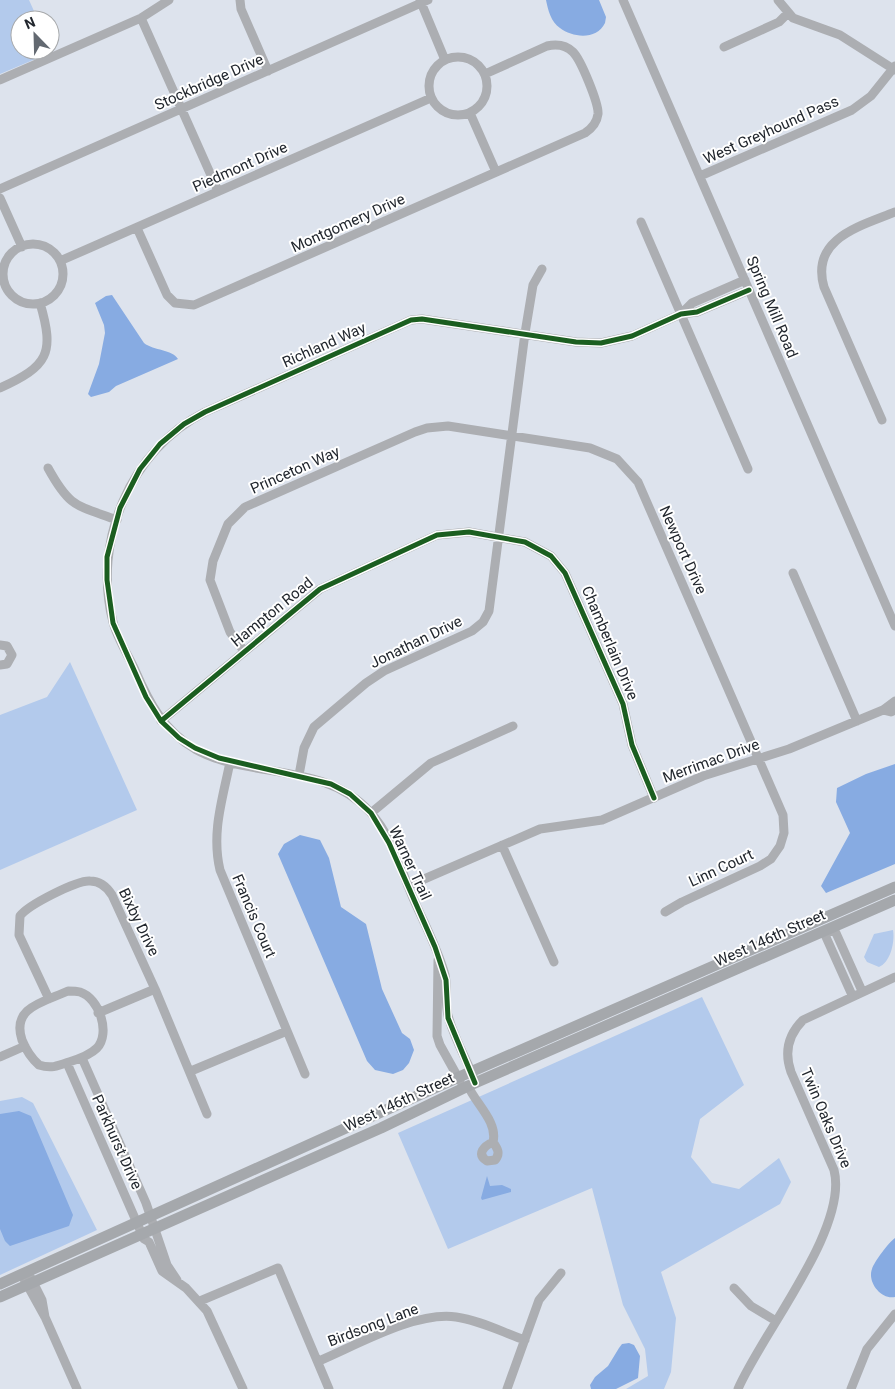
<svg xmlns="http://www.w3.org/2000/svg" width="895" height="1389" viewBox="0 0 895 1389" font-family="Roboto,sans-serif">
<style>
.green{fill:#b3caec}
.water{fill:#87abe2}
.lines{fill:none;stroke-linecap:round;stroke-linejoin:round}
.minor{stroke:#acaeb2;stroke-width:9}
.major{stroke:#a5a8ac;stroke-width:11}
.cycleway-casing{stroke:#fff;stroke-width:8}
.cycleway{stroke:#1b5e20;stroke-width:5}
.labels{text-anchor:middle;stroke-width:4;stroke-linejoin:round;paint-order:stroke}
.street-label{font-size:15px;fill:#22272e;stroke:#fff}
</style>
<rect width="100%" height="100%" fill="#dde3ed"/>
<!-- green -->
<path class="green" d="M0 0H29L38 20H20V50L50 48 52 52 0 74Z
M70 662 137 810 0 870V715L47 697Z
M893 930C895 941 891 962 879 967L867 962 864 957 874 934Z
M702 997 744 1085 700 1119 691 1157 712 1183 739 1189 779 1158 791 1182 780 1204 661 1272 676 1318 671 1372 664 1389H626L648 1376 645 1349 623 1305 592 1188 448 1249 398 1133Z
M22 1097 33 1103 97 1230 0 1275V1101Z"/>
<!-- water -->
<path class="water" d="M546 0H599L606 17 605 23C597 40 573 38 560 28 551 22 548 10 546 0Z
M112 295 144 343C154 351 172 349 178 359L116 386 109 392 91 397 88 394 99 364 105 333 104 325 95 303 106 296Z
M895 764V864L826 893 821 886 850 833 836 802 837 788 866 774Z
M300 835 320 840 329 858 341 907 366 924 382 989 402 1033 410 1039 414 1050 409 1063 403 1070 393 1074 375 1070 367 1061 278 854 284 844Z
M19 1111 31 1116 73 1215 69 1226 10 1246 5 1241 0 1229V1114Z
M487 1176 490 1186 502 1185 511 1189V1192L482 1200 481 1198Z
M895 1238V1297C881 1300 867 1282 872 1269 874 1262 889 1242 895 1238Z
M629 1343 634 1345 640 1356 638 1378 616 1389H591L590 1385 595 1377 608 1366 619 1348 622 1344Z"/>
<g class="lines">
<!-- minor -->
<path class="minor" d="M240 0 241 9 268 71
M420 0 445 60
M623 0 895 626
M778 0 793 18 840 35 895 70
M141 18 218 191
M724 47 779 22 788 13
M429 86a29 29 0 1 1 58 0a29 29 0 1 1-58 0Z
M0 80 141 18 169 0
M470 113 496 172
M700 176 852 110 871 96 895 66
M0 189 428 0
M0 198 22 247
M641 222 748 469
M137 228 167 295 175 303 194 305 585 133C591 129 597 122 598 114 599 104 581 60 573 52 566 45 556 44 547 46L485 74
M3 274a30 30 0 1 1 60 0a30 30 0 1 1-60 0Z
M60 261 431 98
M681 314 692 303 745 280
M0 388C48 366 55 354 40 303
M882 420 824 287C810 238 861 226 895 212
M48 468C70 508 76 505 117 520
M793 573 857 721
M0 645 7 646 12 655 7 664 0 665
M244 651 230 632 210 580 213 561 228 524 245 507 415 432 427 428 448 426 590 448 617 459 638 482 783 815 784 833 780 846 771 859 760 866 682 902 665 912
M883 710 891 712 895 710
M161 721 320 589 437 535 469 532 525 542 551 556 565 573 623 704 632 745 654 798
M230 762C223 798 211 832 220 870L305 1074
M299 775 304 748 314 727 366 683 384 671 472 631 483 622 489 611 525 333 533 285 542 269
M371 813 431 763 513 726
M502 845 554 962
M408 886 540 829 602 820 703 776 789 749 883 710 895 701
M828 929 836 933 862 991
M828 929 826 937 852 995
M438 960 437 1036 440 1045 460 1081
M68 991C72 991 76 991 80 992 99 998 111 1033 97 1048 90 1055 79 1059 69 1062 58 1066 51 1069 39 1065 31 1058 26 1050 22 1040 11 1007 44 1002 68 991Z
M49 999 19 935 20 916C28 905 77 880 90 881 100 881 107 887 112 895L155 989 207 1114
M98 1013 155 989
M0 1057 25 1046
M82 1058 146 1203 167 1265 177 1280
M67 1063 144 1239 149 1242 162 1271 186 1288 207 1311 243 1389
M191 1071 287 1031
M473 1076C465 1057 455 1039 449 1019 444 1005 448 990 445 975 438 949 424 923 413 898 401 870 391 834 370 812 324 761 250 780 195 749 163 730 149 702 135 670 128 655 117 638 113 622 92 542 130 450 205 412L411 320 422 319 576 342 601 343 632 336 681 314 697 312 749 290
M468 1086C476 1104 498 1122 493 1142
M493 1142C497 1148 501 1153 495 1160L487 1161C476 1154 484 1146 493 1142Z
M31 1278 42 1300 45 1317
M24 1279 45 1317 77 1389
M734 1288 751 1306 776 1321
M200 1301 278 1268 329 1389
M319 1361C357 1345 416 1311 456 1317 479 1320 502 1332 525 1340
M507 1389 539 1300 561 1273
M738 1389C762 1333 849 1228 834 1170L791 1072C784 1052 788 1035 803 1020L895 977
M851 1389 867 1349 895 1314"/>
<!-- major -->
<path class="major" d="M0 1284 459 1077 895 887
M0 1297 381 1128 468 1086 895 900"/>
<defs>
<path id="cycleway" d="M161 721 320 589 437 535 469 532 525 542 551 556 565 573 623 704 632 745 654 798
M475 1083 448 1018 446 980 435 947 389 843 371 813 350 794 331 784 219 758 195 748 179 738 161 721 146 697 113 623 107 580V557L120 508 140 469 160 444 184 424 205 412 411 320 422 319 576 342 601 343 632 336 681 314 697 312 749 290"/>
</defs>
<!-- cycleway casing -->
<use href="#cycleway" class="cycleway-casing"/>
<!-- cycleway -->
<use href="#cycleway" class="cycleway"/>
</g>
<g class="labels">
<!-- street labels -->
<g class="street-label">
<text transform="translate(209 82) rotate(-24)" y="5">Stockbridge Drive</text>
<text transform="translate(771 130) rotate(-24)" y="5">West Greyhound Pass</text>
<text transform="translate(240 167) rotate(-24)" y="5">Piedmont Drive</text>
<text transform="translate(348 223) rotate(-24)" y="5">Montgomery Drive</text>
<text transform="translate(772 307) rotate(67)" y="5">Spring Mill Road</text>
<text transform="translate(324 345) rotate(-24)" y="5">Richland Way</text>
<text transform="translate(295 470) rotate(-24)" y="5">Princeton Way</text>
<text transform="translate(683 550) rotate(66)" y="5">Newport Drive</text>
<text transform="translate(272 612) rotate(-39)" y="5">Hampton Road</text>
<text transform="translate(416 642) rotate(-26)" y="5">Jonathan Drive</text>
<text transform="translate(610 643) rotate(67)" y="5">Chamberlain Drive</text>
<text transform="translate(711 761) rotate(-20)" y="5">Merrimac Drive</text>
<text transform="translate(410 863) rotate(65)" y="5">Warner Trail</text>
<text transform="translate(721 868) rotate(-25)" y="5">Linn Court</text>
<text transform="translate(254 916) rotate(67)" y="5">Francis Court</text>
<text transform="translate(139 922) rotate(64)" y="5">Bixby Drive</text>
<text transform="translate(770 938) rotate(-24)" y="5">West 146th Street</text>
<text transform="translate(399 1102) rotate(-25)" y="5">West 146th Street</text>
<text transform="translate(826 1118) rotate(67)" y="5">Twin Oaks Drive</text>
<text transform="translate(117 1142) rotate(66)" y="5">Parkhurst Drive</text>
<text transform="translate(373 1325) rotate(-21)" y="5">Birdsong Lane</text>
</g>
</g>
<!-- north arrow -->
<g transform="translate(35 35) rotate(337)"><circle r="24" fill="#ffffff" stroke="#a7a9ab"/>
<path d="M0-4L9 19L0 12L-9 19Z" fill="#636971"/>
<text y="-8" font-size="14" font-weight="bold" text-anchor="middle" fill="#22272e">N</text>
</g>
</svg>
